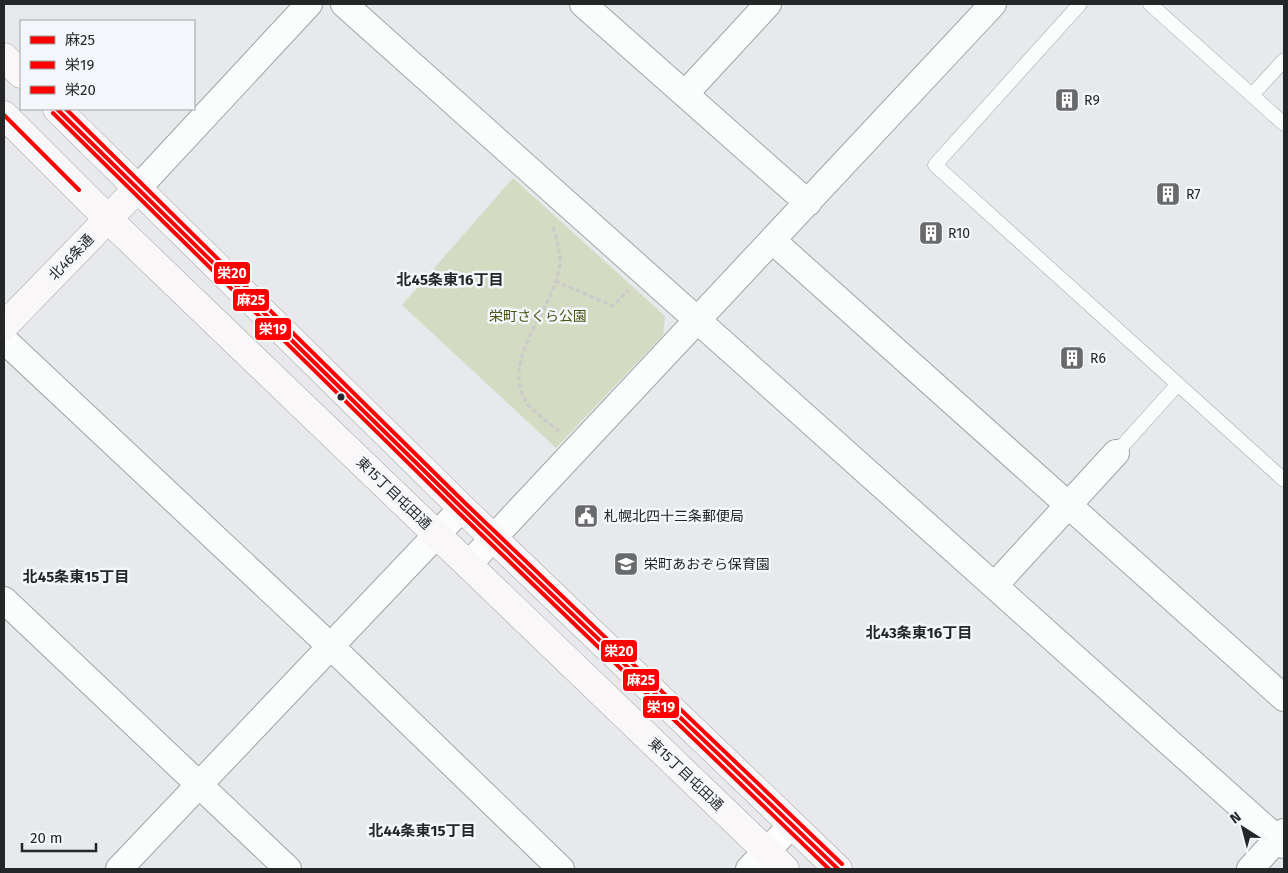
<svg xmlns="http://www.w3.org/2000/svg" width="1288" height="873" viewBox="0 0 1288 873" font-family="'Fira Sans','Noto Sans JP',sans-serif">
<style>
.green{fill:#d5dbc2}
.lines{fill:none;stroke-linecap:round;stroke-linejoin:round}
.lane-casing{stroke:#a1a3a4;stroke-width:15}
.street-casing{stroke:#a1a3a4;stroke-width:28}
.secondary-casing{stroke:#a1a3a4;stroke-width:29}
.path{stroke:#c9caca;stroke-width:3;stroke-dasharray:5 2.5;stroke-linecap:butt}
.lane{stroke:#fbfcfc;stroke-width:14}
.street{stroke:#fbfcfc;stroke-width:26}
.secondary{stroke:#f9f7f8;stroke-width:28}
.bus-1-casing{stroke:#f3f6fa;stroke-width:8}
.bus-2-casing{stroke:#f3f6fa;stroke-width:8}
.bus-3-casing{stroke:#f3f6fa;stroke-width:8}
.bus-1{stroke:#f00;stroke-width:4}
.bus-2{stroke:#f00;stroke-width:4}
.bus-3{stroke:#f00;stroke-width:4}
.bus-dot{fill:#252627;stroke:#f3f6fa;stroke-width:2}
.labels{text-anchor:middle;stroke-width:5;stroke-linejoin:round;paint-order:stroke}
.poi-label{font-size:14px;fill:#252627;stroke:#f3f6fa;text-anchor:start}
.street-label{font-size:14px;fill:#252627;stroke:#f3f6fa}
.park-label{font-size:14px;fill:#4b5314;stroke:#f3f6fa}
.neighbourhood-label{font-size:15px;font-weight:bold;fill:#252627;stroke:#f3f6fa}
.line-badge{stroke:#f3f6fa;stroke-width:2}
.badge-label{font-size:14px;text-anchor:middle;font-weight:bold;fill:#fff}
</style>
<rect width="100%" height="100%" fill="#e7e9ec"/>
<!-- green -->
<path class="green" d="M513 178 665 316 663 335 556 448 402 305Z"/>
<g class="lines">
<defs>
<path id="lane" d="M1080 4 935 165 1284 480
M1150 4 1284 124
M1252 95 1284 60
M1116 453 1178 384"/>
<path id="street" d="M344 4 1284 845
M583 4 808 203
M685 94 768 4
M138 188 309 4
M773 241 1284 698
M4 340 344 659 561 869
M468 565 993 4
M995 585 1116 453
M4 600 288 869
M119 869 462 508
M749 869 792 825
M1250 869 1284 832"/>
<path id="secondary" d="M4 57 21 74
M57 109 462 508 838 869
M4 115 107 218 785 869
M4 326 138 188"/>
</defs>
<!-- lane casing -->
<use href="#lane" class="lane-casing"/>
<!-- street casing -->
<use href="#street" class="street-casing"/>
<!-- secondary casing -->
<use href="#secondary" class="secondary-casing"/>
<!-- path -->
<path class="path" d="M553 227C556 238 560 249 560 260 559 306 497 357 527 403 534 413 549 423 559 431
M555 281 613 306 628 290"/>
<!-- lane -->
<use href="#lane" class="lane"/>
<!-- street -->
<use href="#street" class="street"/>
<!-- secondary -->
<use href="#secondary" class="secondary"/>
<defs>
<path id="bus-1" d="M57 109 462 508 838 869
M4 115 79 190"/>
<path id="bus-2" d="M53 113 458 512 829 869"/>
<path id="bus-3" d="M66 109 466 504 842 864"/>
</defs>
<!-- bus-1 casing -->
<use href="#bus-1" class="bus-1-casing"/>
<!-- bus-2 casing -->
<use href="#bus-2" class="bus-2-casing"/>
<!-- bus-3 casing -->
<use href="#bus-3" class="bus-3-casing"/>
<!-- bus-1 -->
<use href="#bus-1" class="bus-1"/>
<!-- bus-2 -->
<use href="#bus-2" class="bus-2"/>
<!-- bus-3 -->
<use href="#bus-3" class="bus-3"/>
</g>
<!-- icons -->
<defs>
<symbol id="building-square" viewBox="-11 -11 22 22"><rect x="-9" y="-9" width="18" height="18" rx="4" fill="#696a6c" stroke="#f3f6fa"/><path d="M-4-6H4V6H1V3H-1V6H-4ZM-2.5-4.3h1.7v1.8h-1.7ZM.8-4.3h1.7v1.8H.8ZM-2.5-1h1.7V.8h-1.7ZM.8-1h1.7V.8H.8Z" fill="#fff"/></symbol>
<symbol id="civic-square" viewBox="-11 -11 22 22"><rect x="-9" y="-9" width="18" height="18" rx="4" fill="#696a6c" stroke="#f3f6fa"/><path d="M-.6-6.5H3V-4.5H.6V-3L4-1V1h2V6H-6V1h2V-1L-.6-3ZM-1.2 2.5V6h2.4V2.5Z" fill="#fff"/></symbol>
<symbol id="school-square" viewBox="-11 -11 22 22"><rect x="-9" y="-9" width="18" height="18" rx="4" fill="#696a6c" stroke="#f3f6fa"/><path d="M0-5L7-2L0 1L-7-2ZM-4 1L0 2.5L4 1V4Q0 6-4 4Z" fill="#fff"/></symbol>
</defs>
<g fill-rule="evenodd">
<use href="#building-square" x="1053" y="86" width="28" height="28"/>
<use href="#building-square" x="1154" y="180" width="28" height="28"/>
<use href="#building-square" x="917" y="219" width="28" height="28"/>
<use href="#building-square" x="1058" y="344" width="28" height="28"/>
<use href="#civic-square" x="572" y="502" width="28" height="28"/>
<use href="#school-square" x="612" y="550" width="28" height="28"/>
</g>
<!-- markers -->
<circle class="bus-dot" cx="341" cy="397" r="4.5"/>
<g class="labels">
<!-- poi labels -->
<g class="poi-label">
<text x="1084" y="105">R9</text>
<text x="1186" y="199">R7</text>
<text x="948" y="238">R10</text>
<text x="1090" y="363">R6</text>
<text x="604" y="521">札幌北四十三条郵便局</text>
<text x="644" y="569">栄町あおぞら保育園</text>
</g>
<!-- street labels -->
<g class="street-label">
<text transform="translate(71 257) rotate(-46)" y="5">北46条通</text>
<text transform="translate(394 493) rotate(44)" y="5">東15丁目屯田通</text>
<text transform="translate(686 774) rotate(44)" y="5">東15丁目屯田通</text>
</g>
<!-- park labels -->
<g class="park-label">
<text x="538" y="321">栄町さくら公園</text>
</g>
<!-- neighbourhood labels -->
<g class="neighbourhood-label">
<text x="450" y="285">北45条東16丁目</text>
<text x="76" y="582">北45条東15丁目</text>
<text x="919" y="638">北43条東16丁目</text>
<text x="422" y="836">北44条東15丁目</text>
</g>
</g>
<g class="line-badge">
<rect x="213" y="261" width="38" height="24" rx="5" fill="#f00"/>
<rect x="232" y="288" width="38" height="24" rx="5" fill="#f00"/>
<rect x="254" y="317" width="38" height="24" rx="5" fill="#f00"/>
<rect x="600" y="639" width="38" height="24" rx="5" fill="#f00"/>
<rect x="622" y="668" width="38" height="24" rx="5" fill="#f00"/>
<rect x="642" y="695" width="38" height="24" rx="5" fill="#f00"/>
</g>
<g class="badge-label">
<text x="232" y="278">栄20</text>
<text x="251" y="305">麻25</text>
<text x="273" y="334">栄19</text>
<text x="619" y="656">栄20</text>
<text x="641" y="685">麻25</text>
<text x="661" y="712">栄19</text>
</g>
<!-- border -->
<rect width="1288" height="873" fill="none" stroke="#252627" stroke-width="10"/>
<!-- legend -->
<rect x="20" y="20" width="175" height="90" fill="#f3f6fa" stroke="#a1a3a6"/>
<rect x="30" y="36" width="25" height="8" fill="#ff0000" stroke="#a1a3a6"/>
<text x="65" y="45" font-size="15" fill="#252627">麻25</text>
<rect x="30" y="61" width="25" height="8" fill="#ff0000" stroke="#a1a3a6"/>
<text x="65" y="70" font-size="15" fill="#252627">栄19</text>
<rect x="30" y="86" width="25" height="8" fill="#ff0000" stroke="#a1a3a6"/>
<text x="65" y="95" font-size="15" fill="#252627">栄20</text>
<!-- north arrow -->
<g transform="translate(1243 828) rotate(324)" stroke="#f3f6fa" stroke-width="4" paint-order="stroke">
<path d="M0-4L9 19L0 12L-9 19Z" fill="#252627"/>
<text y="-8" font-size="14" font-weight="bold" text-anchor="middle" fill="#252627">N</text>
</g>
<!-- scale -->
<path d="M22 843v8h74v-8" fill="none" stroke="#252627" stroke-width="2.5"/>
<text x="30" y="843" font-size="15" fill="#252627" stroke="#f3f6fa" stroke-width="4" paint-order="stroke">20 m</text>
</svg>
